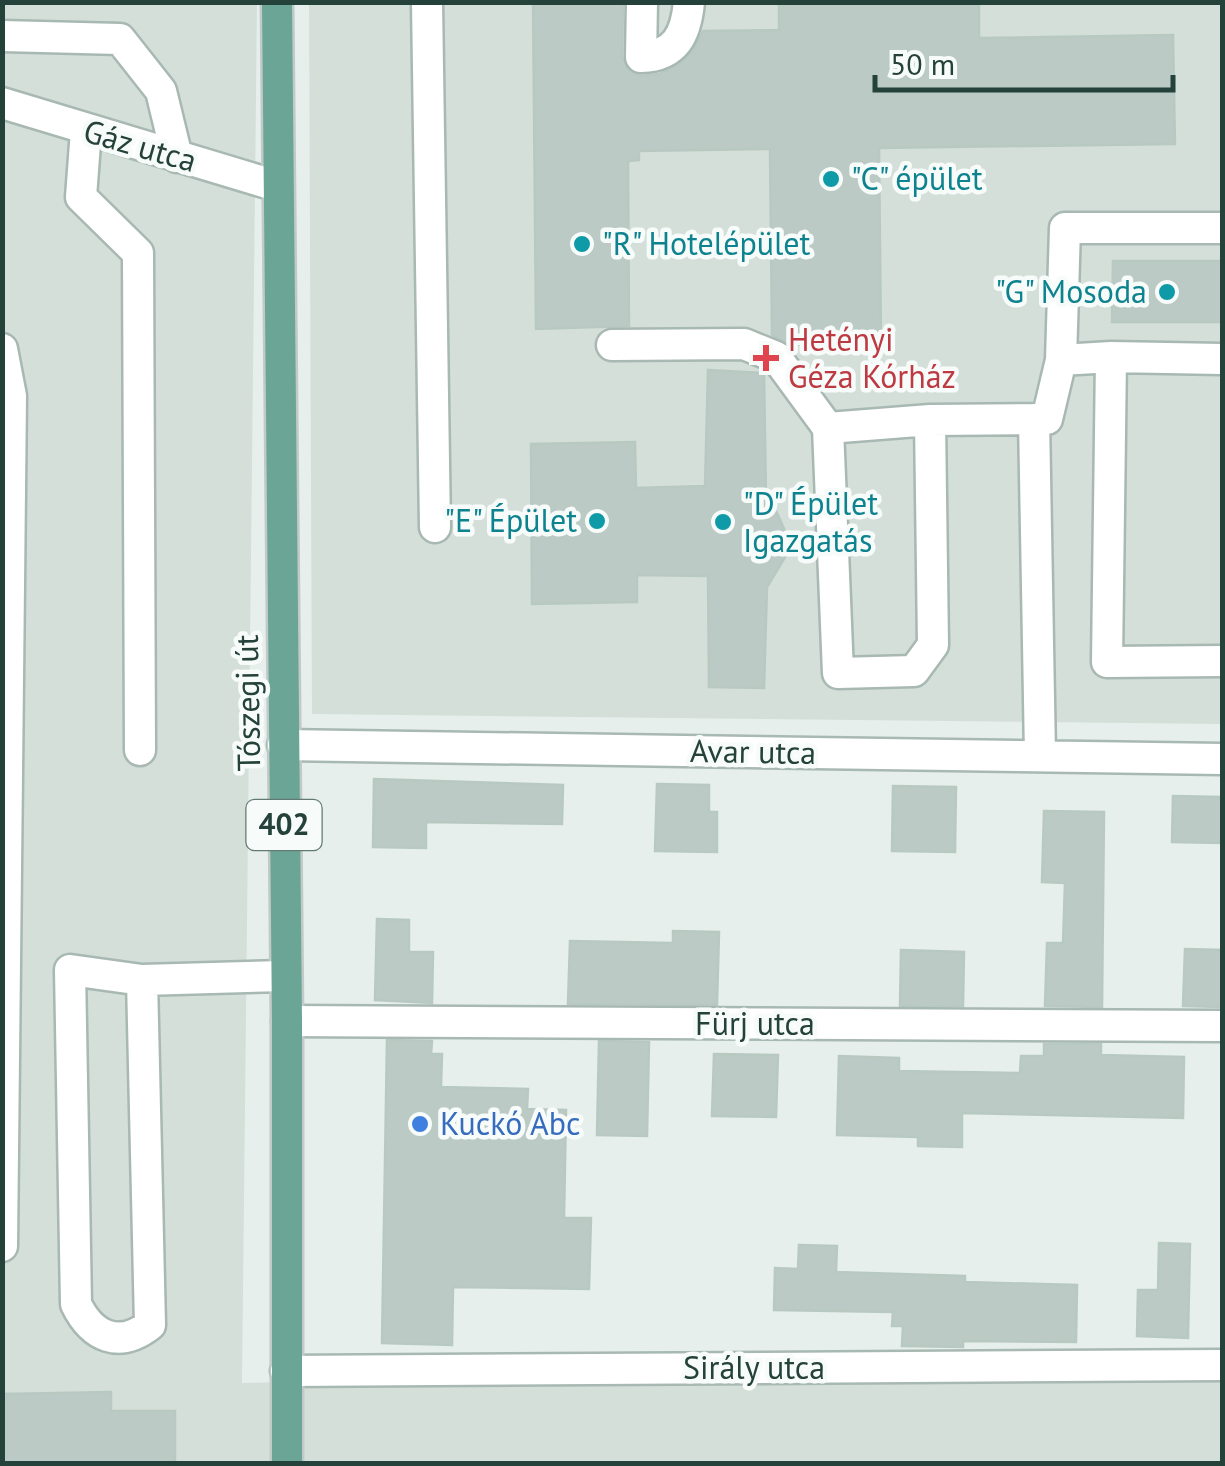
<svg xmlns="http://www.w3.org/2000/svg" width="1225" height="1466" viewBox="0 0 1225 1466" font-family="'PT Sans',sans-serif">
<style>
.built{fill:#d4dfda}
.building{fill:#bbcac4;stroke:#b8c9c2;stroke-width:2.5}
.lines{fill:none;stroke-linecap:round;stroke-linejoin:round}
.minor-casing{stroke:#a8b8b2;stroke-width:35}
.major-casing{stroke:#c2cac8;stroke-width:35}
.minor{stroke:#fff;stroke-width:30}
.major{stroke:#6aa596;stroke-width:30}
.culture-dot{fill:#0f9aa8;stroke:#f7fbf9;stroke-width:4}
.health-dot{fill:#e0444e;stroke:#f7fbf9;stroke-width:4}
.shop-dot{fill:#3f7fe0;stroke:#f7fbf9;stroke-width:4}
.labels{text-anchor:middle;stroke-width:9;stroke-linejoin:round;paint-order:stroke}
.shield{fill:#f7fbf9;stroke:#637a73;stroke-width:2.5}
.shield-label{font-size:30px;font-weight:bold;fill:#24423a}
.street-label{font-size:32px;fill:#24423a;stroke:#f7fbf9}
.culture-label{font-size:32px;fill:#0d838f;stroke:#f7fbf9;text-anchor:start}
.health-label{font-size:32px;fill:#be3a42;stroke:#f7fbf9;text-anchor:start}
.shop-label{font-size:32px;fill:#366cbe;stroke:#f7fbf9;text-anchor:start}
</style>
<rect width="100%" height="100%" fill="#e6efeb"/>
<!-- built -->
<path class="built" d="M3 3H257L242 1383 1222 1362V1463L3 1464Z
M309 3H1222V724L312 714Z"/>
<!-- building -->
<path class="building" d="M533 2H623L622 58 632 73 642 76 659 74 681 63 693 51 703 31 779 30V2H979V38L1173 35 1175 144 879 148 881 344 790 345 772 335 770 149 639 151V160L628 161 629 326 536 329Z
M1113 261H1222V322H1112Z
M708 370 764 373 766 500 777 513 785 531 787 554 767 587 764 688 709 687 708 576 637 575V602L532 604 531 444 635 442 636 488 705 486Z
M374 779 563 785 562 824 426 822V848L373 847Z
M657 784 709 785V812H717V852L655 851Z
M893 786 956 787 955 852 892 851Z
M1173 796 1222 797V843L1172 842Z
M1044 811 1104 812 1102 1007 1045 1006 1047 943H1063L1065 883 1042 882Z
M377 919 409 920V952H433L432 1003 375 1000Z
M673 931 719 932 717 1005 568 1004 570 941 673 943Z
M1185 949 1222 950V1007L1183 1006Z
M901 950 964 952 963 1006H900Z
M387 1040 432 1041 431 1054H442L441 1087 528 1089 527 1109 566 1110 564 1218H591L589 1289 453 1287 452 1345 382 1343Z
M599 1041 649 1042 647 1136 597 1135Z
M1044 1044H1101V1055L1184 1057 1183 1118 962 1113V1147L918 1146V1137L837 1135 839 1056 899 1058V1071L1020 1073 1021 1056H1044Z
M714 1054 778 1055 776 1117 712 1116Z
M1159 1243 1190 1244 1188 1338 1137 1336 1138 1290H1158Z
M799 1245 837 1246 836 1272 965 1276V1282L1077 1285 1076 1342 963 1341V1347L902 1346 903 1326H892L893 1312 774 1310 775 1268 798 1269Z
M111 1392V1411H175V1464H2V1394Z"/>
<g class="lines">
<defs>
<path id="minor" d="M427 2 435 527
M642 2 641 57C676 56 686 34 689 2
M2 36 120 39 161 91 177 157
M2 103 277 186
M86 130 81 197 138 253 140 750
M612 345 744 344 776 357 828 428 838 673 914 671 933 645 930 420 1047 419 1061 360
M2 349 11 396 2 1246
M1111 357 1061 360 1065 228H1222
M1222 359 1111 357 1107 662 1222 661
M1034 419 1040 755
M828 428 930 420
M283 745 1222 759
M142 980 150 1325C119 1349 92 1337 76 1304L70 970 142 980 285 976
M287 1021 1222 1026
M286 1371 1222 1365"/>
<path id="major" d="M277 2 287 1021V1464"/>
</defs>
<!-- minor casing -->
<use href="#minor" class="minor-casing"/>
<!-- major casing -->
<use href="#major" class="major-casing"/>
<!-- minor -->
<use href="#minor" class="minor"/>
<!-- major -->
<use href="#major" class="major"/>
</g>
<!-- markers -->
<g class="culture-dot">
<circle cx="831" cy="179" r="10"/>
<circle cx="582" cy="244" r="10"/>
<circle cx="1167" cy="292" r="10"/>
<circle cx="597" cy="521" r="10"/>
<circle cx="723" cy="522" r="10"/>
</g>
<path class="health-dot" d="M761 343h10v10h10v10h-10v10h-10v-10h-10v-10h10z"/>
<circle class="shop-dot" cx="420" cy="1124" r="10"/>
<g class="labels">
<!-- shield labels -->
<rect class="shield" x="246.5" y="800" width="75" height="50" rx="8"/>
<g class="shield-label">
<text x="284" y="835">402</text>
</g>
<!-- street labels -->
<g class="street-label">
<text transform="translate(140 146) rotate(16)" y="11">Gáz utca</text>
<text transform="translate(248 703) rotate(-91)" y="11">Tószegi út</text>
<text transform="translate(753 752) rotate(1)" y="11">Avar utca</text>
<text x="755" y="1035">Fürj utca</text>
<text x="754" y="1379">Sirály utca</text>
</g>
<!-- culture labels -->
<g class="culture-label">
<text x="851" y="190">"C" épület</text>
<text x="602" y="255">"R" Hotelépület</text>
<text x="1147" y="303" text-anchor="end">"G" Mosoda</text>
<text x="743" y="515">"D" Épület<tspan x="743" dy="37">Igazgatás</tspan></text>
<text x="577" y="532" text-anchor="end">"E" Épület</text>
</g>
<!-- health labels -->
<g class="health-label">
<text x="788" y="351">Hetényi<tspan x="788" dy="37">Géza Kórház</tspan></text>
</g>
<!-- shop labels -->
<g class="shop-label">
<text x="440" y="1135">Kuckó Abc</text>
</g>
</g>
<!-- border -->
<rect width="1225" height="1466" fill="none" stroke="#24423a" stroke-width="10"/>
<!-- scale -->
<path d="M875 75v15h298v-15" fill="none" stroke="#24423a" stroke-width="5"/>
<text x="890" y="75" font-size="30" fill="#24423a" stroke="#f7fbf9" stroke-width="8" paint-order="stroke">50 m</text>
</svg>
